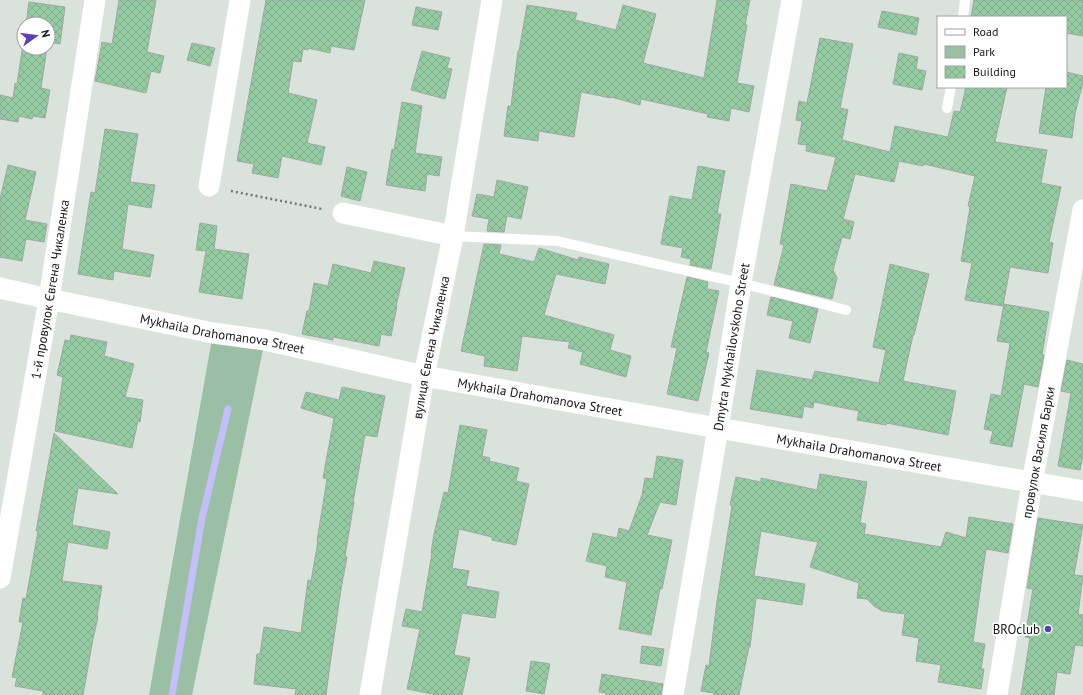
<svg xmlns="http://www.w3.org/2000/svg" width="1083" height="695" viewBox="0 0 1083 695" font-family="'PT Sans',sans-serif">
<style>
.green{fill:#9abfa4}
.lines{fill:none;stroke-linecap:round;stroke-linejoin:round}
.stream{stroke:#c4bff9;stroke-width:7}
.building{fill:url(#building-cross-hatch);stroke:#9fa8a1}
.path{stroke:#717873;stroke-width:2.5;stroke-dasharray:2 3;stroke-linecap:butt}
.lane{stroke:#fff;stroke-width:10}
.street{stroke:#fff;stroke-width:21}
.poi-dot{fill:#5c3fb7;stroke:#fff;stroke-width:1.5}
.labels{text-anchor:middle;stroke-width:3.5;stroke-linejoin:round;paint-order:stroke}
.street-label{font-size:13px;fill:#141715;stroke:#fff}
.poi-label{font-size:13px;fill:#141715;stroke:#fff;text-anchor:end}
</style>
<defs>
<pattern id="building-cross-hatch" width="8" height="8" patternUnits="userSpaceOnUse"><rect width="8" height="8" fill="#94cba3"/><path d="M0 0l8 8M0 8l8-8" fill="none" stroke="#7fae8b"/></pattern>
</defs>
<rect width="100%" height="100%" fill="#d9e3dc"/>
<!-- green -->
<path class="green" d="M213 333 265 340 192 695H149Z"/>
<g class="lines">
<!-- stream -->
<path class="stream" d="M172 695 202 518 228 409"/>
</g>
<!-- building -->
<path class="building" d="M119 0H156L147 52 164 56 160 73 151 71 146 93 95 81 102 42 112 44Z
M266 0H365L354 50 331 46 330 53 308 48V50L303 49 301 62 293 61 288 93 317 100 307 143 325 147 321 165 282 156 278 178 252 173 254 164 237 161Z
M717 0H750L745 25H747L737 83 754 86 749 112 731 108 729 121 707 117 708 114 641 99 640 105 611 97V98L581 92 574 137 539 131 538 141 504 136 508 106H511L518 51H519L527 5 577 13 575 20 616 30 623 5 656 14 643 63 704 78Z
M974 0H1083V36L1066 33V17H971Z
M29 2 65 7 60 44 48 42V24H26Z
M416 7 442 12 438 30 412 25Z
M882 11 919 18 916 35 878 27Z
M24 38V48H47L41 88 50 90 45 118 33 116 32 119 19 116 18 122 0 119V95L13 98 15 83 17 84Z
M820 38 853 44 840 108 848 110 842 140 890 152 895 126 948 137 954 111 960 112 966 87H1007L995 142 1047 150 1041 183 1061 187 1049 242 1053 243 1048 273 1010 267 1003 306 965 300 972 263 961 261 970 207 968 206 975 176 924 164 923 166 899 161 894 182 855 174 843 219 854 222 850 239 842 237 833 270 837 278 832 299 774 285 784 245 780 244 791 184 827 191 836 157 806 151 807 145 798 144 802 121 796 120 799 101 807 103Z
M192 43 215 48 210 66 187 60Z
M422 51 450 58 447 68 452 69 445 99 411 90Z
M899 53 918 57 916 69 926 71 922 90 893 84Z
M1066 72 1083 76V82L1075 114 1072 138 1039 133 1046 87H1066Z
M402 102 422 106 415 153 442 157 439 176 427 174 425 191 386 185 392 149 394 150Z
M105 129 138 134 130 182 155 185 151 208 128 204 122 249 154 255 150 277 114 271 113 280 78 274 91 192 95 193Z
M8 165 36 172 25 220 47 224 44 242 26 239 22 261 0 257V199Z
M698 166 725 171 717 214H721L711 269 690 265 691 259 681 257 683 248 661 244 670 196 692 200Z
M347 167 367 172 360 201 341 196Z
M497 180 528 187 521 219 507 216 504 232 487 231 489 219 472 216 477 194 494 197Z
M200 223 217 226 214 249 249 254 242 299 199 292 206 251 196 250Z
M484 244 501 245 499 254 534 262 539 248 578 260 579 257 609 264 605 284 556 274 544 315 614 335 610 350 631 356 626 377 580 364 583 352 568 348 570 342 522 336 517 371 484 366 485 356 461 351Z
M374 261 405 268 396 306H397L391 336 381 334 379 346 333 337V340L302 334 307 311H309L314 283 328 286 333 264 371 273Z
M890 264 929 274 914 335H913L903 381 956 391 948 435 887 423 886 425 857 420 859 411 814 402 813 408 804 406 802 418 750 409 757 370 812 380 815 371 879 383 886 350 873 347Z
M687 277 708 282 707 289 719 291 706 352 709 353 698 401 667 394 677 348 671 347Z
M771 297 818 309 810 343 789 338 793 321 767 315Z
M1004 304 1049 312 1042 355H1044L1038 387 1024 384 1012 447 990 443 993 431 984 429 991 394 1001 396 1010 343 997 341Z
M71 335 107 342 104 356 134 364 125 397 143 400 140 422 138 421 132 448 55 431 63 377 57 375 65 340 70 341Z
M1067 360 1083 364V455L1080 470 1058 466 1071 393 1061 391Z
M342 387 385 396 377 437 365 435 353 502H354L345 556 347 557 341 589 329 672 326 695H295L296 689 254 684 257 654H260L264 627 301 633 308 580 311 581 318 541H317L327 479 323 478 334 418 301 408 306 392 339 400Z
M460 425 487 430 482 456 490 458 489 461 519 468 516 481 529 484 516 545 492 540V537L459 529 452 568 469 571 466 586 499 592 495 618 462 613 454 655 470 658 462 695H437L407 689 420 629 402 626 406 609 422 612 432 553H431L434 534 444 492 448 493Z
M54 433 118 494 78 488 72 525 110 532 107 549 68 542 62 581 102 586 97 616 98 617 93 639 83 695H43V691L15 686 17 678 12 677 23 622H19L23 598 26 599 38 531H36Z
M657 456 683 460 676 505 660 502 647 535 672 540 662 589H660L651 635 619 629 627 582 605 577 607 566 586 561 593 533 617 538 619 528 629 531 642 495 645 478 653 479Z
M820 474 867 482 860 523 866 524 864 534 941 547 946 532 966 538 969 517 1013 524 1008 553 986 549 973 642 985 644 981 669H984L981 689 938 682 941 665 916 661 919 638 902 635 905 614 882 611 874 606 867 599 857 598 859 583 810 567 818 542 800 539 761 531 754 576 805 584 802 605 756 598 750 647H749L739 695H714V693L701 691 706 665 709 666 717 601 732 506 730 505 736 477 761 482V478L817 490Z
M1038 518 1083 525 1074 575 1083 576 1078 614 1083 615V646L1075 645 1070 674 1057 672 1054 695H1021L1030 638 1025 637 1033 589 1027 588Z
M642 646 664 649 661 666 640 663Z
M531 661 550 664 544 694 526 691Z
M602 674 663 684 661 695H606V693L599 692Z"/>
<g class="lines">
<!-- path -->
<path class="path" d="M231 191 322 209"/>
<!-- lane -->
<path class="lane" d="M963 17 965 0
M947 108 951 87
M453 236 557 241 741 283 846 310"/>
<!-- street -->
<g class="street">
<path d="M209 186 240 0"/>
<path d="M343 213 453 236"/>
<path id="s1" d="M0 288 49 299 213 333 265 340 424 376 718 428 1083 491"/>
<path id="s2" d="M0 578 49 299 95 0"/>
<path id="s3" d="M370 695 424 376 453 236 492 0"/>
<path id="s4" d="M673 695 718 428 741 283 792 0"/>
<path id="s5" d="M997 695 1032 483 1083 210"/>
</g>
</g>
<!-- markers -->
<circle class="poi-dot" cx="1048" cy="629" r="4"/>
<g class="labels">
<!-- street labels -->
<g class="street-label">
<text dy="5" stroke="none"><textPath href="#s2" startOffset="293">1-й провулок Євгена Чикаленка</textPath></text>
<text dy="5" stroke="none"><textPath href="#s1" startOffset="227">Mykhaila Drahomanova Street</textPath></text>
<text dy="5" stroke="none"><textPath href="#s4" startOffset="353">Dmytra Mykhailovskoho Street</textPath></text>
<text dy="5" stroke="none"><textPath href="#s3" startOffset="353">вулиця Євгена Чикаленка</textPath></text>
<text dy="5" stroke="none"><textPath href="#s1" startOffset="551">Mykhaila Drahomanova Street</textPath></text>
<text dy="5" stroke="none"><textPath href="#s5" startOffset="246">провулок Василя Барки</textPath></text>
<text dy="5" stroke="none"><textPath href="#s1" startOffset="875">Mykhaila Drahomanova Street</textPath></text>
</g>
<!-- poi labels -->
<g class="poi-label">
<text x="1040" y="634">BROclub</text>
</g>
</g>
<!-- legend -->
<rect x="937" y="16" width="130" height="72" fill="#ffffff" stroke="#a1a2a1"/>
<rect x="945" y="29" width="20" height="6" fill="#ffffff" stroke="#a1a2a1"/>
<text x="973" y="36" font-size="12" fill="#141715">Road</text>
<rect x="945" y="46" width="20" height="12" fill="#9abfa4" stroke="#a1a2a1"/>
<text x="973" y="56" font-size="12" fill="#141715">Park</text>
<rect x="945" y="66" width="20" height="12" fill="url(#building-cross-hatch)" stroke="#a1a2a1"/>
<text x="973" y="76" font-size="12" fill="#141715">Building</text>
<!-- north arrow -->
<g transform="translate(36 36) rotate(76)"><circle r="19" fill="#ffffff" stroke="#a1a2a1"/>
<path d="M0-3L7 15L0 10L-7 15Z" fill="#5c3fb7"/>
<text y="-6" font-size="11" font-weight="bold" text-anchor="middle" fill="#141715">N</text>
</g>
</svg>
